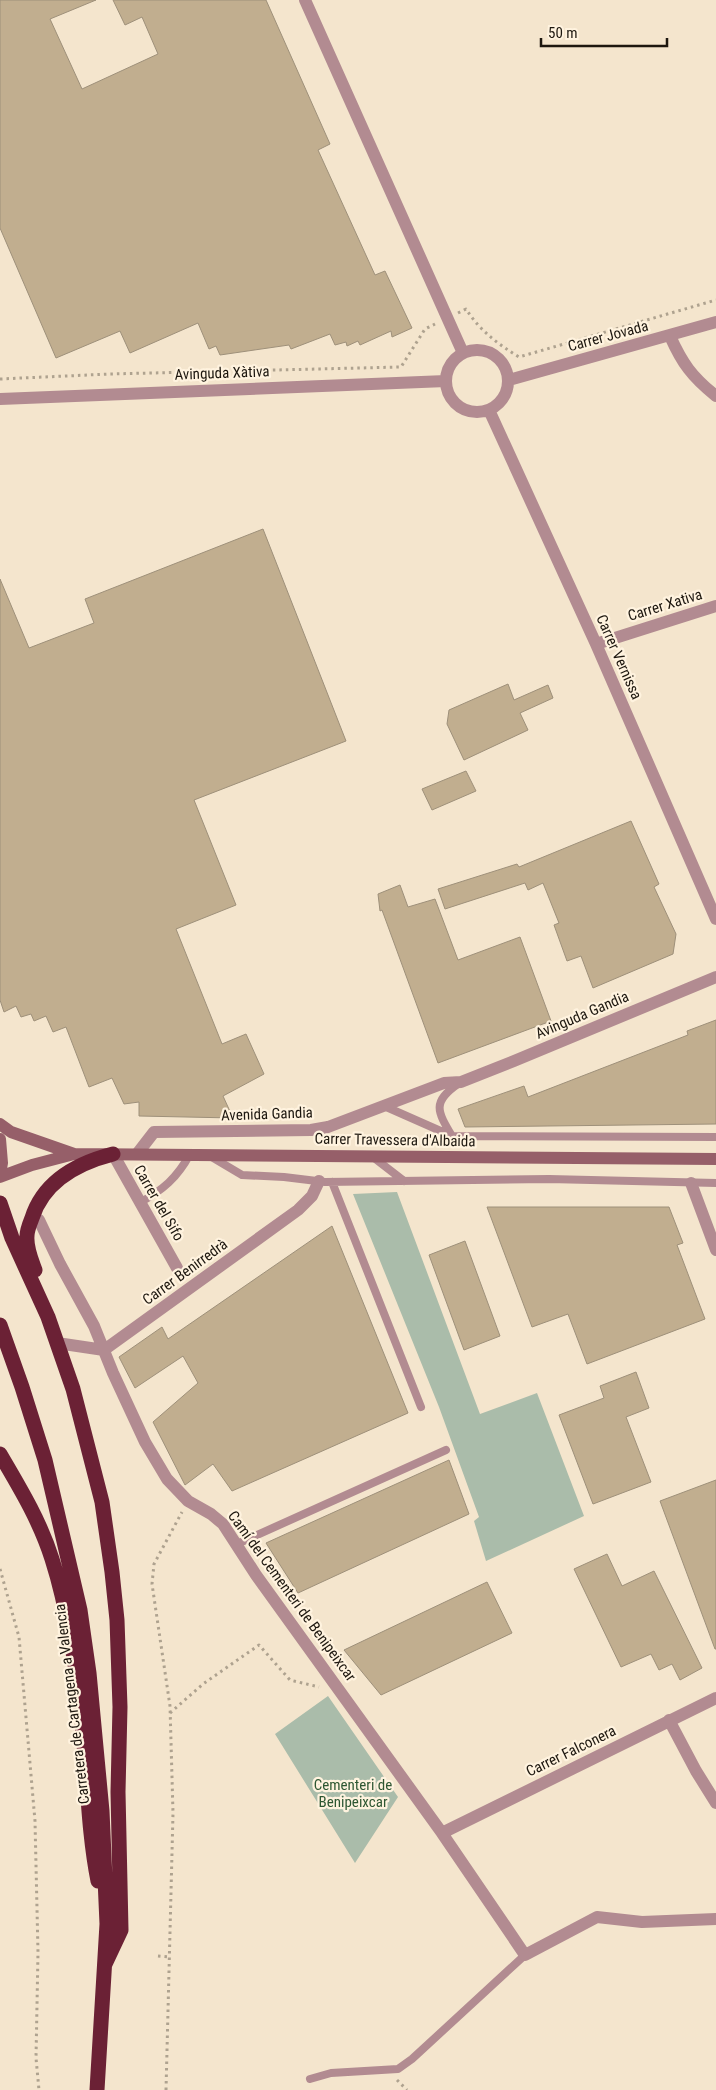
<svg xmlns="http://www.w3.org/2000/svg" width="716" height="2090" viewBox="0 0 716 2090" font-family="'Roboto Condensed',sans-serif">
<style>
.green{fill:#aabcaa}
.building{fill:#c1ae8f;stroke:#9e907a}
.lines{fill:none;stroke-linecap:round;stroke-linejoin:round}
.path{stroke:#aea28f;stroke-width:3;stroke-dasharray:2.5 4;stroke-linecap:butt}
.lane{stroke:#b28b91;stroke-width:8}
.street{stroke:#b28b91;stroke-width:12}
.secondary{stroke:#965f69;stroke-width:12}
.highway{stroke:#6b2135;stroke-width:15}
.labels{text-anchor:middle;stroke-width:4.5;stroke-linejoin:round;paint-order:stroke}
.street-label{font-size:15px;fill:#1d170f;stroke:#fff3df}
.park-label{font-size:15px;fill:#2d5631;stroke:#fff3df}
</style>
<rect width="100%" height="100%" fill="#f4e5cd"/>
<!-- green -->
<path class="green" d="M397 1192 480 1414 537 1393 584 1516 486 1561 474 1521 479 1517 439 1407 353 1194Z
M328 1696 398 1797 355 1863 275 1734Z"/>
<!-- building -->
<path class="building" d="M0 0H96L50 19 82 89 158 54 142 17 125 25 113 0H266L330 144 318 150 375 275 385 271 412 328 392 337 391 331 360 345 358 341 347 346 346 342 335 345 330 334 291 349 289 345 220 355 216 346 209 349 198 323 130 353 120 331 56 358 0 228Z
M263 529 346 741 194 800 236 905 176 929 222 1044 246 1034 264 1074 223 1096 233 1118 139 1116V1102L124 1104 112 1078 89 1087 66 1027 53 1032 46 1016 34 1021 31 1014 21 1017 16 1006 4 1012 0 1000V579L29 648 94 623 85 599Z
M508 684 514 700 548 685 553 698 520 713 528 730 464 760 447 724 449 710Z
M466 771 476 791 432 810 422 789Z
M631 821 659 884 654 887 676 934 673 954 593 988 581 956 567 961 554 925 559 923 543 883 528 890 525 883 445 909 438 889 517 864 519 867Z
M400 885 408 907 435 899 458 960 520 937 551 1021 438 1063 382 910 380 911 378 894Z
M716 1020V1124L465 1127 458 1109 524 1086 528 1097 688 1035 687 1031Z
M487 1207H669L683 1243 677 1245 705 1319 587 1364 568 1314 532 1327Z
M332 1226 408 1413 232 1491 213 1464 185 1485 153 1422 198 1383 183 1356 135 1388 119 1357 162 1327 168 1339Z
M465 1241 500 1336 464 1350 429 1255Z
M636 1372 649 1408 626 1417 651 1482 593 1504 559 1415 604 1398 600 1386Z
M449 1460 469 1514 298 1593 266 1543Z
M716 1480V1649H715L660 1501Z
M607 1554 622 1586 654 1571 702 1668 680 1680 672 1664 659 1670 651 1654 621 1667 574 1569Z
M487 1582 512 1633 381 1695 344 1650Z"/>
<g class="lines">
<!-- path -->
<path class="path" d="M458 313 466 309C480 331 498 344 519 357L716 300
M0 379 110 374 401 367 425 329 435 324
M0 1569 19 1637 35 1821 38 1952 36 2058 39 2090
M170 1713 203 1684 259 1645 290 1680 319 1687
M158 1956 169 1957
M397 2080 407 2090
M166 2090 173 1813 170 1706 152 1584 154 1564 182 1512"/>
<!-- lane -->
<path class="lane" d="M384 1106 452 1136 716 1137
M452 1136C437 1111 432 1102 458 1084
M210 1156 242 1175 284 1177 325 1182 549 1179 716 1183
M373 1157 404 1181
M332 1182 421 1407
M139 1203C163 1190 177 1178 190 1154
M237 1544 446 1450
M310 2079 331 2073 398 2069 412 2059 525 1955"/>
<!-- street -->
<path class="street" d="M305 0 463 353
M670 336C682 363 692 377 716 396
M446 381a31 31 0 1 1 62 0a31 31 0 1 1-62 0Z
M509 380 716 322
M0 399 446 381
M489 410 596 644 716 919
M596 644 716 606
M113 1154 177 1268
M137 1154 154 1132 311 1130 328 1127 444 1083 461 1082 514 1061 716 977
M691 1183 716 1250
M39 1220 60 1264 94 1326 113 1373 145 1442 167 1479 188 1501 211 1514 223 1524 256 1575 442 1833 525 1955 597 1917 642 1922 716 1919
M57 1343 104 1350
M104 1350 298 1210 312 1196 319 1181
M669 1720 696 1771 716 1803
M442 1833 716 1698"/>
<!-- secondary -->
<path class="secondary" d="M0 1124 11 1132 74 1154
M0 1139 2 1163 0 1174
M0 1177 32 1165 74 1154 716 1159"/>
<!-- highway -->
<path class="highway" d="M0 1203 12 1238 48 1317 73 1389 102 1502 112 1572 117 1620 120 1707 118 1792 121 1930 105 1964
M35 1270C31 1259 26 1248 27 1236 27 1230 30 1223 32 1218 44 1180 78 1163 113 1154
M0 1325 22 1387 45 1460 80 1610 89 1673 102 1811 107 1924 97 2090
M0 1454C20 1488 40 1521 52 1559 70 1615 79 1686 84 1745 88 1790 89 1836 98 1881"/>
</g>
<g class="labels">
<!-- street labels -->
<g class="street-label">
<text transform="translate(608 336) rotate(-15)" y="5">Carrer Jovada</text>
<text transform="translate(222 373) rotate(-2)" y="5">Avinguda Xàtiva</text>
<text transform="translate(665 605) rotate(-17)" y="5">Carrer Xativa</text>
<text transform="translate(619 657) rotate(66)" y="5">Carrer Vernissa</text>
<text transform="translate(582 1015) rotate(-23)" y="5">Avinguda Gandia</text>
<text transform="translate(267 1114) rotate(-2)" y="5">Avenida Gandia</text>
<text transform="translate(395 1140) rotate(1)" y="5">Carrer Travessera d'Albaida</text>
<text transform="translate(159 1203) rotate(60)" y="5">Carrer del Sifo</text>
<text transform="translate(185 1272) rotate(-36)" y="5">Carrer Benirredrà</text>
<text transform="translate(292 1596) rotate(54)" y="5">Camí del Cementeri de Benipeixcar</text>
<text transform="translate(72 1704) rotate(-97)" y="5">Carretera de Cartagena a Valencia</text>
<text transform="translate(571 1751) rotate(-26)" y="5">Carrer Falconera</text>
</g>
<!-- park labels -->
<g class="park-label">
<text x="353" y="1790">Cementeri de<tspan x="353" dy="17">Benipeixcar</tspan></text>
</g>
</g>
<!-- scale -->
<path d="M541 38v8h126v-8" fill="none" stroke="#1d170f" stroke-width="2.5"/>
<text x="548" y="38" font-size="15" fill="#1d170f" stroke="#fff3df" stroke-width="4" paint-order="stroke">50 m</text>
</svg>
